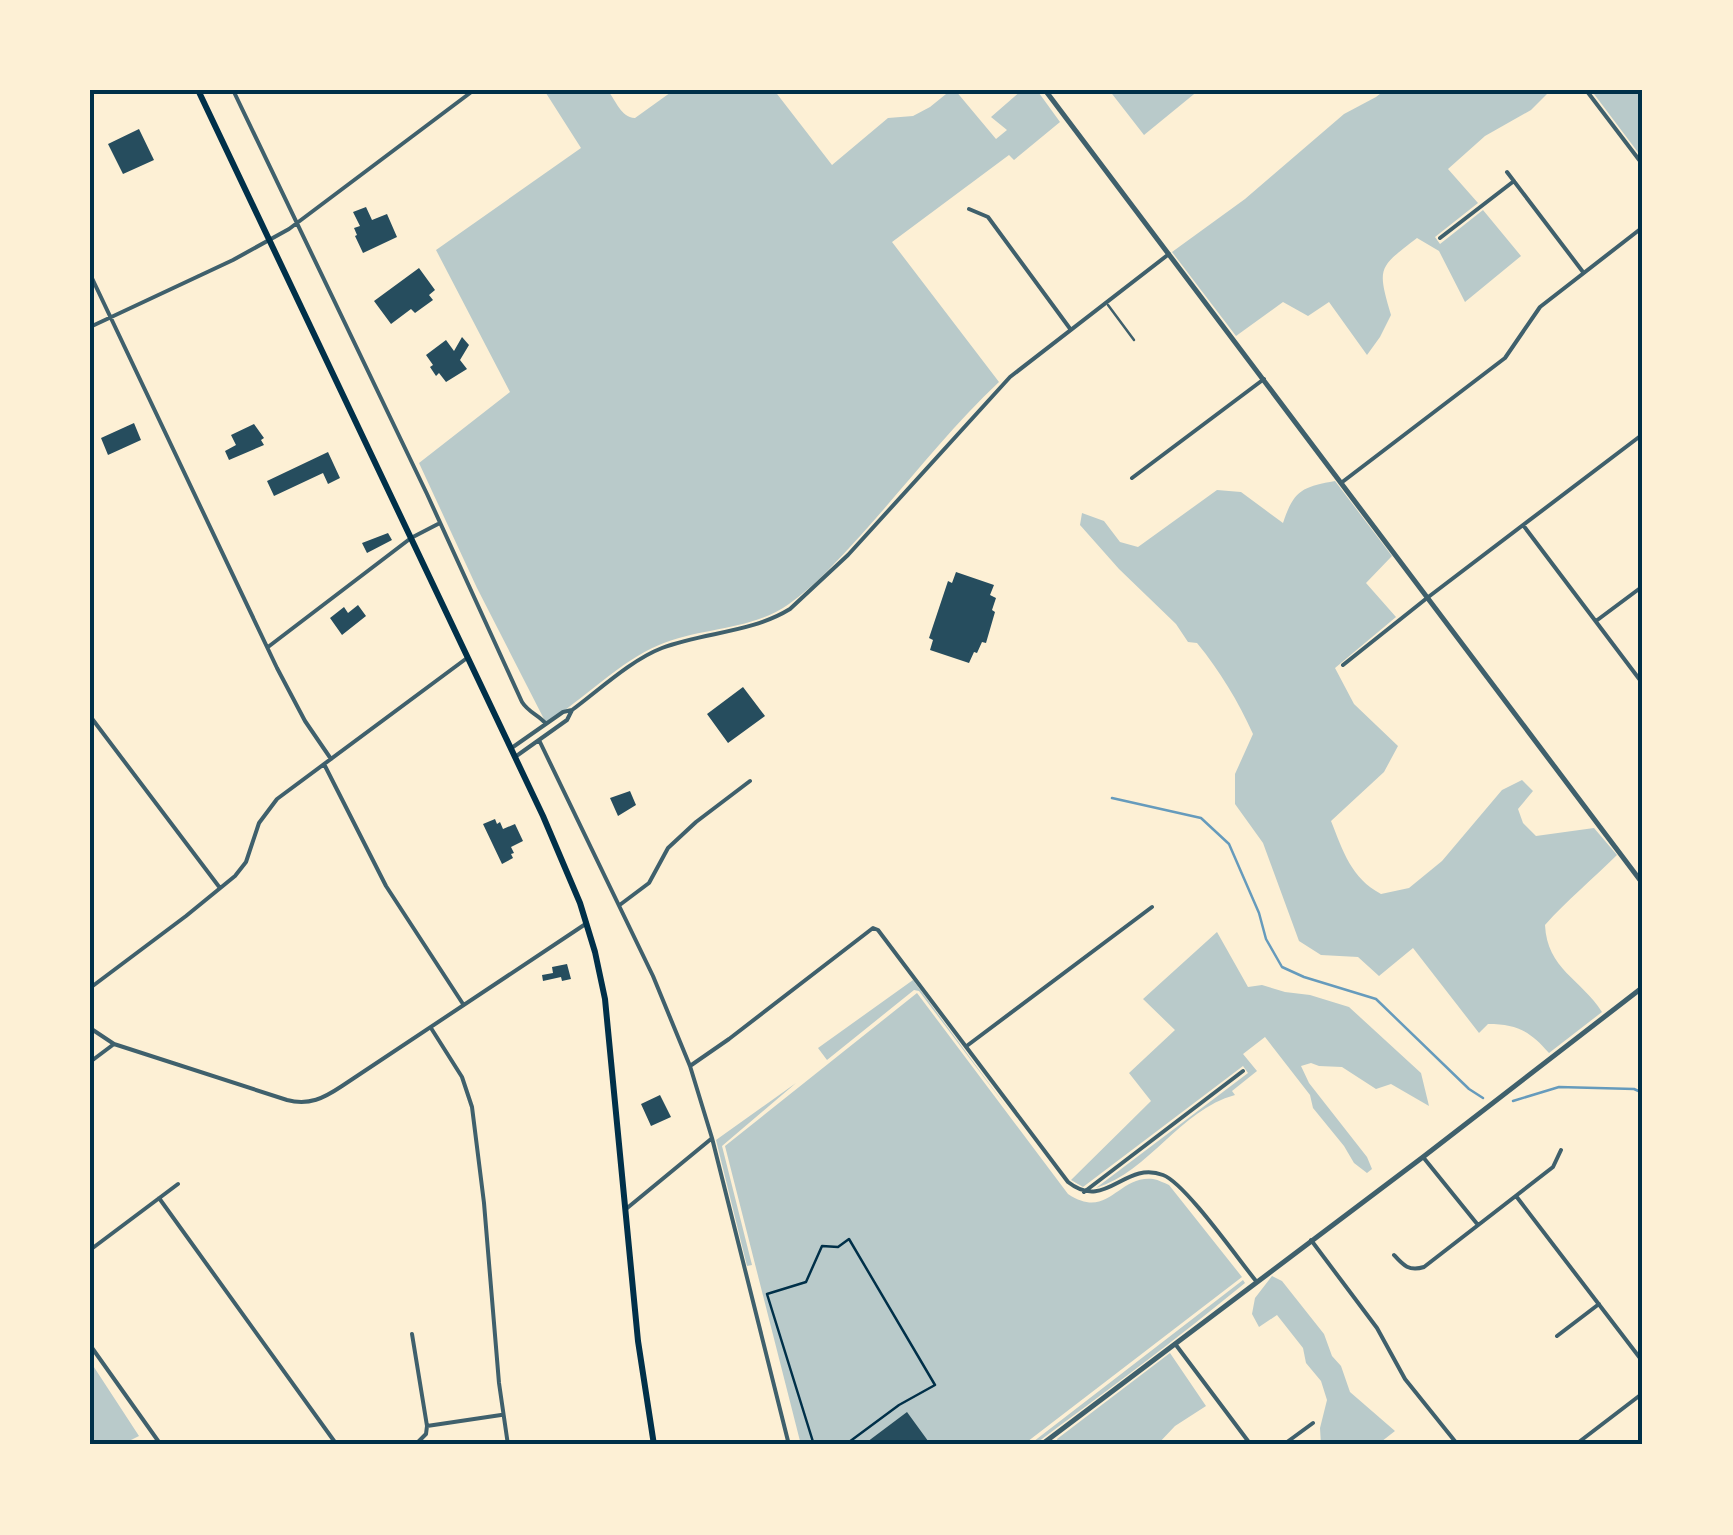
<svg xmlns="http://www.w3.org/2000/svg" width="1733" height="1535" viewBox="0 0 1733 1535" font-family="'Varela Round',sans-serif">
<style>
.green{fill:#b9caca}
.lines{fill:none;stroke-linecap:round;stroke-linejoin:round}
.stream{stroke:#669bbc;stroke-width:2.5}
.building{fill:#264d5e}
.path{stroke:#003049;stroke-width:2.5}
.service{stroke:#3f606c;stroke-width:2.5}
.minor{stroke:#3f606c;stroke-width:4}
.tertiary{stroke:#3f606c;stroke-width:5}
.primary{stroke:#003049;stroke-width:6}
.neatline{fill:none;stroke:#003049;stroke-width:4}
</style>
<rect width="100%" height="100%" fill="#fdf0d5"/>
<!-- green -->
<path class="green" d="M544 90H607C617 101 620 117 635 118L674 90H774L832 165 888 118 913 116 930 107 951 90H955L996 139 1007 130 991 117 1021 91 1039 93 1060 122 1014 160 1009 155 892 242 999 382C949 429 907 484 861 535 839 559 816 585 789 604 751 631 701 627 659 645 620 661 583 700 546 723L477 588 419 463 510 392 436 250 581 148Z
M1109 90H1199L1144 135Z
M1385 90H1551L1531 110 1485 136 1448 169 1478 203 1435 237 1440 244 1483 210 1521 256 1465 302 1439 251 1417 238C1378 268 1377 267 1391 315L1380 337 1367 355 1329 302 1308 316 1283 302 1236 336 1172 252 1245 199 1344 114 1376 97Z
M1591 90H1643V159Z
M1335 481 1392 556 1366 583 1396 617 1335 668 1354 704 1398 746 1384 772 1331 821C1343 851 1351 878 1381 894L1409 888 1442 861 1502 790 1522 780 1533 791 1518 809 1523 823 1536 836 1594 828 1617 855C1593 879 1567 900 1545 925 1547 969 1581 979 1602 1012L1549 1053C1530 1031 1517 1024 1488 1024L1479 1033 1413 948 1379 976 1358 957 1321 955 1299 941 1263 843 1235 804V774L1253 734C1238 701 1220 671 1197 643L1188 642 1176 624 1119 569 1080 525 1082 513 1104 521 1120 542 1138 547 1217 490 1241 492 1283 523C1294 490 1302 487 1335 481Z
M1217 932 1248 987 1262 985 1285 992 1310 995 1349 1007 1421 1073 1429 1106 1391 1084 1376 1089 1342 1067 1319 1066 1311 1063 1301 1066 1309 1083 1367 1157 1372 1169 1367 1173 1354 1163 1344 1146 1313 1108 1310 1095 1265 1037 1243 1054 1257 1071 1232 1091 1235 1095C1180 1110 1150 1171 1096 1188L1248 1073 1243 1066 1083 1187 1071 1180 1151 1101 1129 1073 1175 1030 1143 999Z
M913 980 1010 1112 919 991 914 990 827 1060 818 1048Z
M917 993 1068 1194C1109 1221 1117 1175 1153 1179 1159 1180 1164 1183 1169 1185L1242 1277 1023 1445H801L725 1146Z
M796 1083 722 1146 752 1265 747 1266 716 1140Z
M1272 1276 1282 1281 1324 1334 1332 1356 1341 1366 1350 1392 1395 1431 1377 1445H1321L1320 1428 1327 1400 1321 1381 1306 1363 1303 1348 1277 1315 1259 1327 1252 1314 1255 1298Z
M1243 1280 1245 1283C1177 1339 1105 1392 1034 1445H1029Z
M1170 1353 1206 1406 1175 1426 1157 1445H1058L1057 1439Z
M90 1361 139 1436 121 1445H90Z"/>
<g class="lines">
<!-- stream -->
<path class="stream" d="M1112 798 1201 818 1229 844 1259 913 1266 939 1282 967 1304 977 1376 999 1469 1089 1483 1098
M1513 1101 1559 1087 1634 1089 1643 1093"/>
</g>
<!-- building -->
<path class="building" d="M139 129 154 160 123 174 108 144Z
M366 207 372 220 387 214 397 237 363 253 355 236 357 235 354 228 360 226 353 212Z
M419 268 435 290 429 295 433 300 415 313 411 309 391 324 374 301Z
M462 337 469 345 460 360 467 369 446 382 439 373 436 376 430 367 433 365 426 355 446 340 454 351Z
M134 423 141 440 108 455 101 438Z
M254 424 264 438 261 440 264 445 229 460 225 451 236 445 231 435Z
M328 452 340 478 328 484 323 473 274 496 267 481Z
M388 533 392 540 367 553 362 543Z
M956 572 994 585 990 595 996 598 992 610 995 612 986 643 982 642 977 653 974 652 969 663 930 650 933 640 929 638 948 581 952 583Z
M358 605 366 616 342 635 330 618 344 607 348 613Z
M743 687 765 716 728 743 707 714Z
M630 791 636 805 618 816 610 798Z
M495 819 497 824 500 822 503 829 515 824 523 841 511 847 514 853 511 854 513 858 502 864 483 824Z
M567 964 571 979 562 981 561 977 543 981 542 975 553 973 552 967Z
M660 1095 671 1117 651 1126 641 1104Z
M907 1412 931 1445H863Z"/>
<g class="lines">
<!-- path -->
<path class="path" d="M814 1445 767 1294 806 1282 822 1246 838 1247 849 1239 935 1385 899 1405 845 1445"/>
<!-- service -->
<path class="service" d="M1108 305 1134 340"/>
<!-- minor -->
<path class="minor" d="M233 90 427 494 522 702C529 713 539 715 546 724
M1586 90 1643 165
M1507 172 1583 272
M969 209 988 217 1071 330
M1440 238 1514 181
M90 274 277 668 305 721 331 759
M90 327 233 260 289 229 474 90
M1132 478 1264 379
M1341 483 1505 358 1540 307 1643 227
M1523 525 1643 684
M1596 621 1643 586
M268 647 411 538 438 524
M1343 665 1427 598 1643 434
M90 716 220 888
M539 740 653 976 690 1066 712 1138 789 1445
M513 747 563 712 572 710C599 690 631 660 662 648 704 632 751 633 790 609L848 555 1010 377 1169 254
M515 757 567 720 572 710
M324 764 386 886 463 1004
M621 904 649 883 668 848 696 822 750 781
M90 988 186 916 235 876 246 862 259 823 277 799 467 658
M90 1028 114 1044 287 1100C309 1106 324 1098 342 1086L587 923
M431 1028 462 1077 472 1107 484 1203 499 1383 508 1445
M968 1045 1152 907
M90 1062 114 1044
M690 1066 729 1039 873 928 878 930 1068 1182C1106 1212 1124 1160 1163 1175 1185 1183 1238 1259 1256 1281
M1423 1157 1478 1225
M1084 1192 1243 1071
M1516 1196 1643 1362
M159 1198 337 1445
M626 1209 711 1139
M1311 1240 1377 1328 1405 1379 1458 1445
M90 1250 178 1184
M1394 1255C1403 1265 1409 1272 1424 1267L1553 1167 1561 1150
M412 1334 427 1426
M1557 1336 1599 1304
M90 1345 161 1445
M1176 1345 1251 1445
M427 1426 501 1415
M415 1445 426 1434 427 1426
M1283 1445 1313 1423
M1575 1445 1643 1393"/>
<!-- tertiary -->
<path class="tertiary" d="M1045 90 1643 884
M1041 1445 1423 1157 1643 987"/>
<!-- primary -->
<path class="primary" d="M198 90 543 816 580 903 595 952 605 999 638 1341 654 1445"/>
</g>
<!-- border -->
<rect width="1733" height="1535" fill="none" stroke="#fdf0d5" stroke-width="185"/>
<rect x="92" y="92" width="1548" height="1350" class="neatline"/>
</svg>
